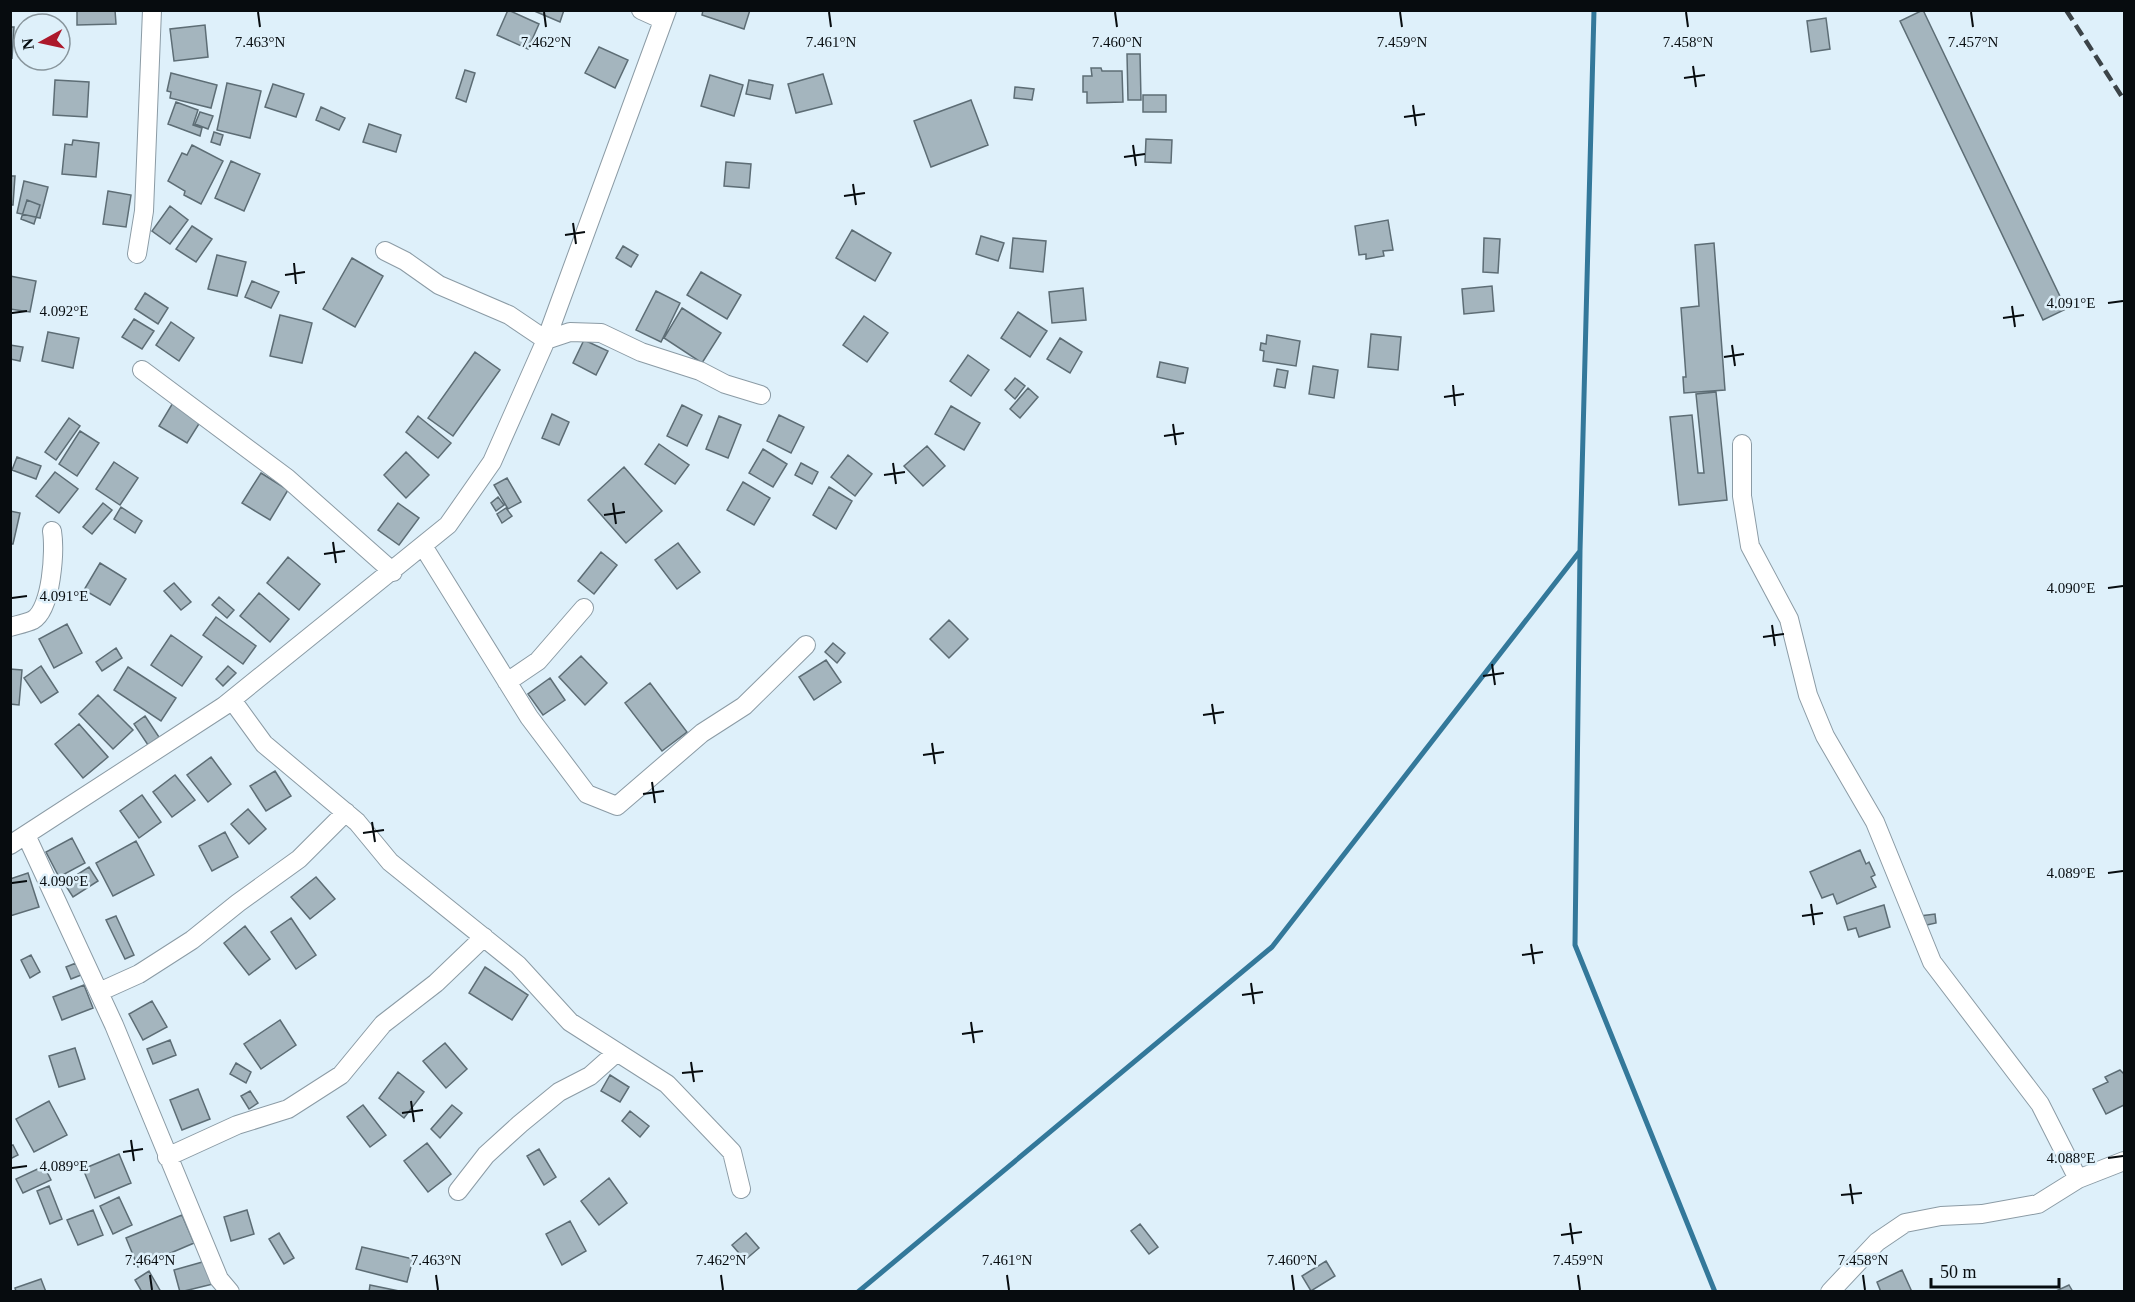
<svg xmlns="http://www.w3.org/2000/svg" width="2135" height="1302" viewBox="0 0 2135 1302" font-family="Georgia,serif">
<style>
.lines{fill:none;stroke-linecap:round;stroke-linejoin:round}
.stream{stroke:#33789a;stroke-width:5}
.building{fill:#a4b5be;stroke:#5d6d75;stroke-width:1.5}
.street-casing{stroke:#8b9ba5;stroke-width:20}
.street{stroke:#fff;stroke-width:18}
.rail{stroke:#3c4448;stroke-width:4.5;stroke-dasharray:12 6;stroke-linecap:butt}
.ticks{fill:none;stroke:#070c0f;stroke-width:2}
.ticks-label{font-size:15px;text-anchor:middle;fill:#070c0f;stroke:#def0fa;stroke-width:5;stroke-linejoin:round;paint-order:stroke}
</style>
<rect width="100%" height="100%" fill="#def0fa"/>
<g class="lines">
<!-- stream -->
<path class="stream" d="M1580 551 1575 945 1715 1292
M858 1292 1272 947 1580 551 1594 10"/>
</g>
<!-- building -->
<path class="building" d="M77 10H115L116 24 77 25Z
M508 10 539 24 528 49 497 35Z
M532 10H564L560 22Z
M703 10H750L744 29 702 15Z
M1923 10 2066 309 2043 320 1900 21Z
M1826 18 1830 49 1811 52 1807 21Z
M205 25 208 57 174 61 170 29Z
M10 27H14L12 58 10 57Z
M599 47 628 60 615 88 585 73Z
M1127 54H1140L1141 100H1128Z
M1091 68H1101L1102 71H1122L1123 102 1087 103V92H1083V76H1092Z
M465 70 475 73 466 102 456 98Z
M171 73 217 85 211 108 170 98 171 92 167 91Z
M823 74 832 104 796 113 788 84Z
M710 75 743 85 734 116 701 106Z
M55 80 89 82 87 117 53 115Z
M749 80 773 85 770 99 746 94Z
M227 83 261 91 250 138 217 130Z
M273 84 304 94 296 117 265 107Z
M1015 87 1034 89 1032 100 1014 98Z
M1143 95H1166V112H1143Z
M971 100 988 145 931 167 914 121Z
M176 102 198 110 193 125 202 128 200 136 168 124Z
M321 107 345 118 339 130 316 120Z
M200 112 213 116 208 129 195 124Z
M369 124 401 135 396 152 363 142Z
M214 132 223 135 220 145 211 142Z
M1146 139 1172 140 1171 163 1145 162Z
M73 140 99 143 96 177 62 174 65 144 72 145Z
M192 145 223 161 201 204 184 195 185 191 168 181 182 153 187 155Z
M231 161 260 174 244 211 215 198Z
M726 162 751 164 749 188 724 186Z
M10 176H15L13 205H10Z
M24 181 48 187 40 218 17 213Z
M108 191 131 195 126 227 103 224Z
M27 200 40 205 34 224 21 219Z
M170 206 188 220 170 244 152 231Z
M1388 220 1393 250 1383 251 1384 256 1366 259V254L1359 255 1355 226Z
M192 226 212 239 196 262 176 249Z
M852 230 891 253 875 281 836 258Z
M981 236 1004 243 998 261 976 254Z
M1013 238 1046 241 1043 272 1010 268Z
M1484 238 1500 239 1498 273 1483 272Z
M1714 243 1725 390 1684 393 1683 377H1686L1681 308 1699 306 1695 245Z
M623 246 638 255 631 267 616 258Z
M217 255 246 262 237 296 208 289Z
M352 258 383 276 355 327 323 309Z
M701 272 741 295 727 319 687 295Z
M10 276 36 281 30 312 10 309Z
M252 281 279 292 271 308 245 297Z
M1492 286 1494 311 1464 314 1462 289Z
M1083 288 1086 320 1052 323 1049 292Z
M656 291 680 303 661 342 636 330Z
M145 293 168 308 158 324 135 309Z
M682 308 721 333 702 363 664 338Z
M1018 312 1047 331 1030 357 1001 338Z
M280 315 312 323 302 363 270 356Z
M864 316 888 333 867 362 843 345Z
M134 319 154 331 142 349 122 337Z
M171 322 194 338 179 361 156 345Z
M48 332 79 338 73 368 42 361Z
M1371 334 1401 337 1398 370 1368 367Z
M1267 335 1300 341 1296 366 1263 361 1264 351 1260 350 1261 343 1266 344Z
M1060 338 1082 352 1070 373 1047 359Z
M584 340 608 351 596 375 573 363Z
M10 345 23 347 20 361 10 359Z
M475 352 500 370 453 436 428 418Z
M968 355 989 370 971 396 950 381Z
M1160 362 1188 368 1185 383 1157 377Z
M1313 366 1338 370 1334 398 1309 394Z
M1277 369 1288 371 1285 388 1274 386Z
M1015 378 1025 386 1015 399 1005 390Z
M1028 388 1038 397 1020 418 1010 409Z
M1716 392 1727 500 1679 505 1670 417 1692 415 1698 473H1704L1696 394Z
M174 401 202 419 187 443 159 426Z
M682 405 702 415 687 446 667 436Z
M951 406 980 423 964 450 935 434Z
M552 414 569 422 559 445 542 438Z
M779 415 804 427 791 453 767 441Z
M418 416 451 443 438 458 406 432Z
M719 416 741 425 728 458 706 449Z
M69 418 80 426 56 460 45 452Z
M80 431 99 443 77 476 59 464Z
M659 444 689 465 675 484 645 464Z
M927 446 945 466 923 486 904 466Z
M763 449 787 464 773 487 749 473Z
M406 452 429 475 406 498 384 475Z
M848 455 872 474 855 496 831 477Z
M17 457 41 466 36 479 12 470Z
M114 462 138 478 120 505 96 489Z
M801 463 818 472 812 484 795 475Z
M624 467 662 511 626 543 588 500Z
M55 472 78 489 59 513 36 496Z
M261 473 288 490 270 520 242 503Z
M507 478 521 502 508 509 494 485Z
M743 482 770 498 754 525 727 510Z
M829 487 852 501 836 529 813 515Z
M498 497 504 505 496 511 491 503Z
M103 503 112 510 92 534 83 527Z
M398 503 419 518 399 545 378 530Z
M121 507 142 521 135 533 114 519Z
M506 508 512 516 502 523 497 514Z
M10 511 20 513 13 544H10Z
M678 543 700 572 677 589 655 560Z
M601 552 617 565 594 594 578 581Z
M288 557 320 584 299 610 267 583Z
M100 563 126 579 110 605 84 590Z
M174 583 191 602 181 610 164 591Z
M259 593 289 619 270 642 240 616Z
M219 597 234 610 227 618 212 605Z
M216 617 256 646 243 664 203 635Z
M949 620 968 639 949 658 930 639Z
M67 624 82 653 54 668 39 639Z
M171 635 202 657 182 686 151 665Z
M833 643 845 653 837 663 825 652Z
M116 648 122 658 102 671 96 662Z
M581 656 607 683 585 705 559 677Z
M826 660 841 682 814 700 799 677Z
M41 666 58 692 41 703 24 678Z
M228 666 236 673 223 686 216 679Z
M128 667 176 698 161 721 114 690Z
M10 669 22 670 19 705 10 704Z
M550 678 565 700 543 715 528 694Z
M650 683 687 732 662 751 625 703Z
M98 695 133 730 113 749 79 714Z
M145 716 159 737 148 745 134 724Z
M79 724 108 757 83 778 55 744Z
M211 757 231 784 208 802 187 775Z
M275 771 291 796 266 811 250 786Z
M175 775 195 800 172 817 153 792Z
M142 795 161 822 139 838 120 811Z
M248 809 266 829 249 844 231 824Z
M225 832 238 857 212 871 199 846Z
M72 838 85 863 59 877 46 852Z
M136 841 154 875 113 896 96 863Z
M1860 850 1866 864 1869 862 1875 875 1871 877 1876 887 1837 904 1833 894 1822 898 1810 872Z
M89 867 98 881 73 897 64 883Z
M28 873 39 907 10 916V879Z
M316 877 335 899 310 919 291 897Z
M1884 905 1890 927 1859 937 1856 928 1848 930 1844 917Z
M1935 914 1936 923 1922 926 1920 916Z
M116 916 134 955 125 959 106 920Z
M291 918 316 955 296 969 271 932Z
M245 926 270 959 249 975 224 943Z
M31 955 40 972 30 978 21 960Z
M76 963 81 975 71 979 66 967Z
M485 967 528 995 512 1020 469 993Z
M84 985 93 1008 62 1020 53 997Z
M152 1001 167 1027 143 1040 129 1014Z
M280 1020 296 1045 261 1069 244 1044Z
M170 1040 176 1055 153 1064 147 1049Z
M445 1043 467 1069 446 1088 423 1061Z
M75 1048 85 1079 59 1087 49 1056Z
M236 1063 251 1072 246 1083 230 1074Z
M2120 1070 2124 1074V1105L2106 1114 2093 1089 2108 1082 2105 1077Z
M398 1072 424 1092 404 1118 379 1098Z
M610 1075 629 1087 620 1102 601 1091Z
M198 1089 210 1119 182 1130 170 1100Z
M250 1091 258 1103 249 1109 241 1096Z
M49 1101 67 1135 34 1152 16 1119Z
M363 1105 386 1135 370 1147 347 1117Z
M452 1105 462 1113 440 1138 431 1129Z
M630 1111 649 1126 640 1137 622 1121Z
M427 1143 451 1174 428 1192 404 1161Z
M13 1145 18 1155 10 1159V1146Z
M539 1149 556 1177 544 1185 527 1156Z
M119 1154 131 1183 95 1198 83 1169Z
M44 1166 51 1180 23 1193 16 1179Z
M609 1178 627 1203 599 1225 581 1201Z
M49 1186 62 1219 50 1224 37 1191Z
M119 1197 132 1225 113 1234 100 1206Z
M93 1210 103 1235 78 1245 67 1220Z
M247 1210 254 1234 231 1241 224 1217Z
M182 1215 194 1243 138 1267 126 1238Z
M570 1221 586 1251 562 1265 546 1234Z
M1140 1224 1158 1247 1149 1254 1131 1231Z
M279 1233 294 1258 284 1264 269 1239Z
M746 1233 759 1248 745 1260 732 1245Z
M362 1247 413 1259 407 1282 356 1269Z
M206 1261 213 1284 180 1292 174 1270Z
M1326 1261 1335 1276 1311 1291 1302 1276Z
M1902 1270 1912 1292H1881L1877 1282Z
M149 1271 161 1292H142L135 1280Z
M41 1279 46 1292H16L15 1288Z
M370 1285 404 1292H369Z
M2069 1285 2073 1292H2057L2056 1291Z"/>
<g class="lines">
<defs>
<path id="street" d="M641 10 663 20
M385 251 405 261 439 285 509 315 546 340 570 332 601 333 641 352 700 371 725 384 761 395
M137 254 144 211 152 10
M142 370 287 478 393 572
M1742 444V496L1750 546 1789 619 1808 695 1825 736 1875 822 1932 962 2040 1104 2078 1179 2038 1204 1982 1214 1941 1216 1905 1223 1877 1242 1830 1292
M423 546 529 717 587 794 617 806 702 733 744 706 806 645
M10 627C17 625 27 623 33 620 52 609 55 550 52 531
M507 682 538 661 584 608
M232 700 264 744 357 822 390 862 518 965 570 1022 667 1084 732 1152 741 1189
M26 835 114 1025 219 1279 230 1292
M10 845 224 706 448 525 492 462 546 340 667 10
M99 992 139 974 192 940 238 903 299 859 346 812
M167 1157 237 1125 288 1109 341 1075 383 1024 436 983 484 937
M2078 1179 2124 1161
M458 1191 486 1155 520 1124 559 1092 590 1076 617 1052"/>
</defs>
<!-- street casing -->
<use href="#street" class="street-casing"/>
<!-- street -->
<use href="#street" class="street"/>
<!-- rail -->
<path class="rail" d="M2066 10 2124 100"/>
</g>
<!-- ticks -->
<path class="ticks" d="M258 12 260 27M544 12 546 27M829 12 831 27M1115 12 1117 27M1400 12 1402 27M1686 12 1688 27M1971 12 1973 27M1693 66 1696 87M1684 78 1705 75M1413 105 1416 126M1404 117 1425 114M1133 145 1136 166M1124 157 1145 154M853 184 856 205M844 196 865 193M573 223 576 244M565 235 585 232M294 263 296 284M285 275 305 272M2108 303 2123 301M2012 306 2015 327M12 313 27 311M2003 318 2024 315M1732 345 1735 366M1724 357 1744 354M1453 385 1455 406M1444 397 1464 394M1173 424 1176 445M1164 436 1184 433M893 463 896 484M884 475 905 472M613 503 616 524M604 515 625 512M333 542 336 563M324 554 345 551M2108 588 2123 586M12 598 27 596M1772 625 1775 646M1763 637 1784 634M1492 664 1495 685M1483 676 1504 673M1212 704 1215 724M1203 715 1224 712M932 743 935 764M923 755 944 752M652 782 655 803M643 794 664 791M372 822 375 842M363 833 384 830M2108 873 2123 871M12 883 27 881M1811 904 1814 925M1802 916 1823 913M1531 944 1534 964M1522 955 1543 952M1251 983 1254 1004M1242 995 1263 992M971 1022 974 1043M962 1034 983 1031M691 1062 694 1082M682 1073 703 1071M411 1101 414 1122M402 1113 423 1110M131 1140 134 1161M123 1152 143 1149M2108 1158 2123 1156M12 1168 27 1166M1850 1184 1853 1204M1841 1195 1862 1193M1570 1223 1573 1244M1561 1235 1582 1232M150 1275 152 1290M436 1275 438 1290M721 1275 723 1290M1007 1275 1009 1290M1292 1275 1294 1290M1578 1275 1580 1290M1863 1275 1865 1290"/>
<g class="ticks-label">
<text x="260" y="47">7.463°N</text>
<text x="546" y="47">7.462°N</text>
<text x="831" y="47">7.461°N</text>
<text x="1117" y="47">7.460°N</text>
<text x="1402" y="47">7.459°N</text>
<text x="1688" y="47">7.458°N</text>
<text x="1973" y="47">7.457°N</text>
<text x="2071" y="308">4.091°E</text>
<text x="64" y="316">4.092°E</text>
<text x="2071" y="593">4.090°E</text>
<text x="64" y="601">4.091°E</text>
<text x="2071" y="878">4.089°E</text>
<text x="64" y="886">4.090°E</text>
<text x="2071" y="1163">4.088°E</text>
<text x="64" y="1171">4.089°E</text>
<text x="150" y="1265">7.464°N</text>
<text x="436" y="1265">7.463°N</text>
<text x="721" y="1265">7.462°N</text>
<text x="1007" y="1265">7.461°N</text>
<text x="1292" y="1265">7.460°N</text>
<text x="1578" y="1265">7.459°N</text>
<text x="1863" y="1265">7.458°N</text>
</g>
<!-- border -->
<rect width="2135" height="1302" fill="none" stroke="#070c0f" stroke-width="24"/>
<!-- north arrow -->
<g transform="translate(42 42) rotate(262)"><circle r="28" fill="#def0fa" stroke="#88959c" stroke-width="1.5"/>
<path d="M0-4.5L10 22L0 15L-10 22Z" fill="#ac182b"/>
<text y="-9" font-size="16" font-weight="bold" text-anchor="middle" fill="#070c0f">N</text>
</g>
<!-- scale -->
<path d="M1931 1278v9h128v-9" fill="none" stroke="#070c0f" stroke-width="3"/>
<text x="1940" y="1278" font-size="18" fill="#070c0f" stroke="#def0fa" stroke-width="4.5" paint-order="stroke">50 m</text>
</svg>
